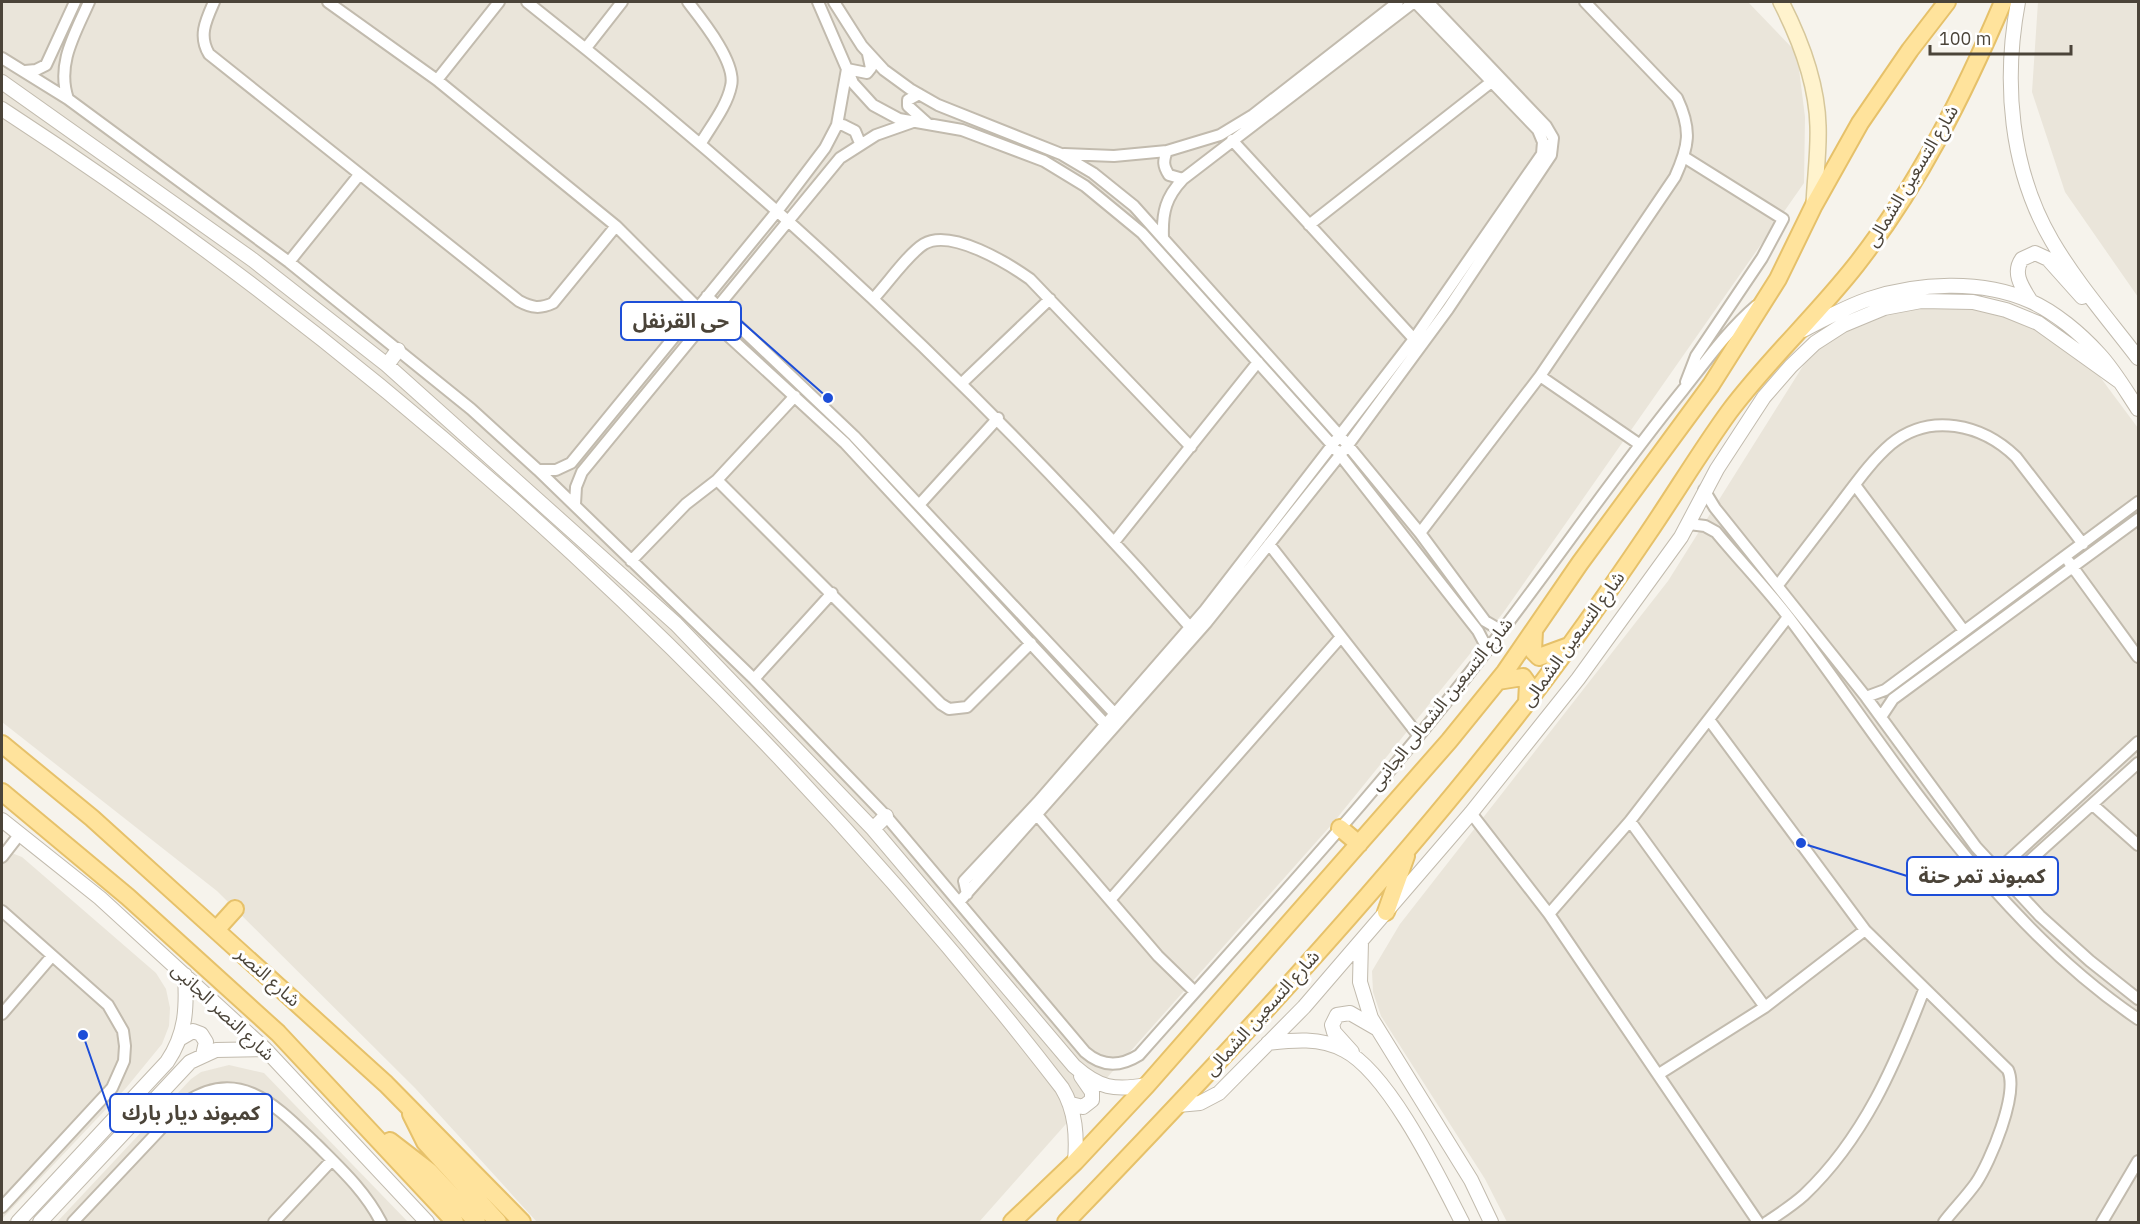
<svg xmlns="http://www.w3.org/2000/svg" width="2140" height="1224" viewBox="0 0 2140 1224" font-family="'IBM Plex Sans','Noto Sans Arabic',sans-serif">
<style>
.residential{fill:#eae5da}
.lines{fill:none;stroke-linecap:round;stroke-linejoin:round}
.minor-casing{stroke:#c2bbae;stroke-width:14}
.tertiary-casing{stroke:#c2bbae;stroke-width:16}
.secondary-casing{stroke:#d6c79b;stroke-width:18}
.primary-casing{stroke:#e6c16a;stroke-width:20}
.minor{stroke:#fff;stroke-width:10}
.tertiary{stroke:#fff;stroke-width:14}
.secondary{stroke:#fff3cd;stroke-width:15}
.primary{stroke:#ffe39c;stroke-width:16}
.labels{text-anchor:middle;stroke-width:6;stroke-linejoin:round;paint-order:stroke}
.street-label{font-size:18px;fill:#4b4439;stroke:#fff}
.leader{fill:none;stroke:#1d4ed8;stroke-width:2}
.callout-dot{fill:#1d4ed8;stroke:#fff;stroke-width:2}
.callout{fill:#fff;stroke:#1d4ed8;stroke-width:2}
.callout-label{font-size:20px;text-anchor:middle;font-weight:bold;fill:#4b4439}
</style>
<rect width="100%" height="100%" fill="#f6f3ec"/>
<!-- residential -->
<path class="residential" d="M2 2H1748L1797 53 1805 117 1804 183 1503 613 1333 823 979 1222H537L415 1088 217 891 2 722Z
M2038 2H2138V297L2065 192 2032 92Z
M1949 304 2002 311 2080 350 2138 428V1222H1507L1485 1179 1381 1016 1373 992 1372 971 1400 924 1668 581 1823 334 1880 312Z
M9 852 22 857 156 973 166 989 170 1008 169 1026 162 1044 126 1088 2 1219V857Z
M229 1065 264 1073 408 1222H57L191 1079 201 1072Z"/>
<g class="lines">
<defs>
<path id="minor" d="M214 2C206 20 198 36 209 54L519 301C532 308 540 309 553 303L616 226
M328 2 437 80 616 226 698 308 845 443 1106 725
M527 2C766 190 989 397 1190 627
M688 2C702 20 737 63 731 86 727 106 711 126 701 143
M818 2 853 83 873 105 899 119 962 130 1044 161 1085 186 1142 233 1333 446 1478 631 1488 650
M834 2 862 46 884 70 910 89 938 105 1061 154 1093 173 1134 206 1341 437 1420 533 1485 621 1502 631
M586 48 622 2
M2 58 68 99 289 262 471 409 538 470 754 679 886 816 1085 1052C1102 1067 1120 1067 1139 1055 1262 916 1389 780 1501 632 1562 552 1619 469 1683 390 1706 361 1728 330 1756 306
M25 71 36 70 46 65 75 2
M437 80 499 2
M919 94 908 100V106L928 124
M68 99C56 64 75 34 89 2
M837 125H843L855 131 860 143
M1232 140 1414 339
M1167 151C1163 161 1163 166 1169 175L1183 179
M1064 154 1114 156 1167 151 1220 135 1253 115 1398 2
M1684 157 1783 219 1762 258 1696 356 1686 382
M1309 225 1490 83
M1163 237C1162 212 1166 197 1183 179L1414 2
M289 262 359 175
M707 296 854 436 1115 714
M874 298C888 283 908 254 924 244 951 228 1009 264 1030 279L1191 447
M1540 376 1639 444
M962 383 1050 299
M538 470H556L571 463 778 210 825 148 837 125 847 69 867 73 871 68 868 54
M717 480 941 704 949 709 967 707 1031 643
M1855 485 1964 631
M1704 490 1715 508 1866 697 1976 847 2040 916 2090 961 2138 999
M575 504 576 487 582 472 840 158 876 135 913 122
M919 505 998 418
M1689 524 1705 526 1716 532C1740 561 1767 589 1790 619 1895 759 1990 919 2138 1019
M1420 533 1540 376 1675 177C1689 146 1692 130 1677 98L1585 2
M1115 541 1258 362
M1269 544 1418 735
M631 561 686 504 717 480 795 396
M2069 562 2138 657
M1778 585C1798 559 1818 533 1837 508 1854 486 1870 462 1891 444 1930 412 1982 424 2016 457L2083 544
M754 679 832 593
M1866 697 1885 690 2138 502
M1881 717 1893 699 2138 519
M1710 721 1865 930 2008 1070C2019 1094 1990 1162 1976 1183 1966 1197 1954 1209 1944 1222
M2093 805 2138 845
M1471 813 1549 914 1758 1222
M1037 815 1158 956 1195 992
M1630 821 1765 1007
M2 857 19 835
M1997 871 2138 742
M2006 882 2138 763
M967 894 964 881 1038 802 1205 610 1414 339 1542 154 1543 142 1538 130 1415 2
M1110 900 1340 638
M960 901 1207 622 1348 445 1448 309 1551 155 1553 138 1546 126 1428 2
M2 911 108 1005 123 1031 125 1046 124 1061 112 1088 2 1207
M1549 914 1630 821 1788 617
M2 1014 52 956
M1659 1074 1765 1007 1865 930
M73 1222 185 1103C240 1065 278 1108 316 1144 341 1169 365 1191 381 1222
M274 1222 332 1160
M1767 1222C1779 1214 1793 1205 1804 1195 1864 1138 1895 1065 1924 990
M2102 1222 2138 1161"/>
<path id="tertiary" d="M2018 2C2003 82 2010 169 2052 241 2076 282 2109 320 2138 358
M2 82 253 260 387 365 676 624 873 829 1074 1066C1099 1088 1114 1091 1147 1085
M2 109C406 372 767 706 1062 1088 1076 1111 1077 1137 1075 1162
M2030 300C2022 287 2012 273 2022 259L2035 253 2048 259 2082 297
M1803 330C1825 319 1845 307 1869 299 1917 283 1982 279 2030 301 2055 312 2081 334 2099 354 2114 370 2126 391 2138 409
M387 365 398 350
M2 820 100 898 265 1049 427 1222
M873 829 886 816
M1361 941 1360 982 1371 1018 1471 1180 1491 1222
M181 1038 193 1031 201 1034 206 1042 203 1055
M1268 1043C1293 1040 1320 1037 1344 1050 1389 1073 1439 1177 1462 1222
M1352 1052 1334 1032 1332 1025 1337 1015 1350 1013 1376 1028
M1071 1104 1083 1107 1092 1100V1092L1081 1076
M1178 1105 1200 1103 1219 1093 1304 1007 1471 813 1578 679 1681 537 1717 469 1764 397 1791 366 1815 343 1843 325 1884 308 1921 301 1973 302 2006 310 2038 323 2119 381
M18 1222 167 1062C186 1034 187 1008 185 975
M40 1222 190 1062 216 1050 265 1049"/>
<path id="secondary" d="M1781 2C1800 39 1817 84 1818 126 1819 152 1815 179 1814 205"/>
<path id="primary" d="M1534 631 1533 651 1539 657 1569 646
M1498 681 1523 677 1528 684 1527 702
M2 744 92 818 386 1084 522 1222
M2 792 128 897 278 1033 455 1222
M1340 828 1359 844
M1386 912 1406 856
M216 930 235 909
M411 1114 425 1142 498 1222
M390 1141 429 1171 477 1222
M1012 1222 1075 1162 1147 1085 1449 741 1505 672 1580 563 1711 385 1778 279 1814 205 1860 123 1910 50 1947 2
M1066 1222C1222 1060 1376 895 1515 718 1562 659 1605 597 1647 535 1675 494 1700 452 1729 412 1768 360 1816 316 1856 265 1918 186 1964 94 2003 2"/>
</defs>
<!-- minor casing -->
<use href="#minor" class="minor-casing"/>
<!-- tertiary casing -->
<use href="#tertiary" class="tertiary-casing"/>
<!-- secondary casing -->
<use href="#secondary" class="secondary-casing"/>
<!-- primary casing -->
<use href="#primary" class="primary-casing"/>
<!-- minor -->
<use href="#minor" class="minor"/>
<!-- tertiary -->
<use href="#tertiary" class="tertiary"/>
<!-- secondary -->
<use href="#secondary" class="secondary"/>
<!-- primary -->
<use href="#primary" class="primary"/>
</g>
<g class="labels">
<!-- street labels -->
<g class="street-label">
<text transform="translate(1912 176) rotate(-59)" y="6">شارع التسعين الشمالى</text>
<text transform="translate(1573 639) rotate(-54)" y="6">شارع التسعين الشمالى</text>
<text transform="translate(1441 704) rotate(-51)" y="6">شارع التسعين الشمالى الجانبى</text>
<text transform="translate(268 977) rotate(42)" y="6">شارع النصر</text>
<text transform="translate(223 1012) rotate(43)" y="6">شارع النصر الجانبى</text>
<text transform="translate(1262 1013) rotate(-48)" y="6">شارع التسعين الشمالى</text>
</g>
</g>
<!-- callouts -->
<path class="leader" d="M828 398L741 321M1801 843L1907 876M83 1035L110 1113"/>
<g class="callout-dot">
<circle cx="828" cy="398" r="6"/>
<circle cx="1801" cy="843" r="6"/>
<circle cx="83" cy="1035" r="6"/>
</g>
<g class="callout">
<rect x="621" y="302" width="120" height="38" rx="6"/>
<rect x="1907" y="857" width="151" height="38" rx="6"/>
<rect x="110" y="1094" width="162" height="38" rx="6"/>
</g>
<g class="callout-label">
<text x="681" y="328">حى القرنفل</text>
<text x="1982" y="883">كمبوند تمر حنة</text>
<text x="191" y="1120">كمبوند ديار بارك</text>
</g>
<!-- border -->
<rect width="2140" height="1224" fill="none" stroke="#4b4439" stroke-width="6"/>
<!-- scale -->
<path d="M1930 45v9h141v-9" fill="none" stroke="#4b4439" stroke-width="3"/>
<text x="1939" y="45" font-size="18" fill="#4b4439" stroke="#ffffff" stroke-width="4.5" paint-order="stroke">100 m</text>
</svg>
